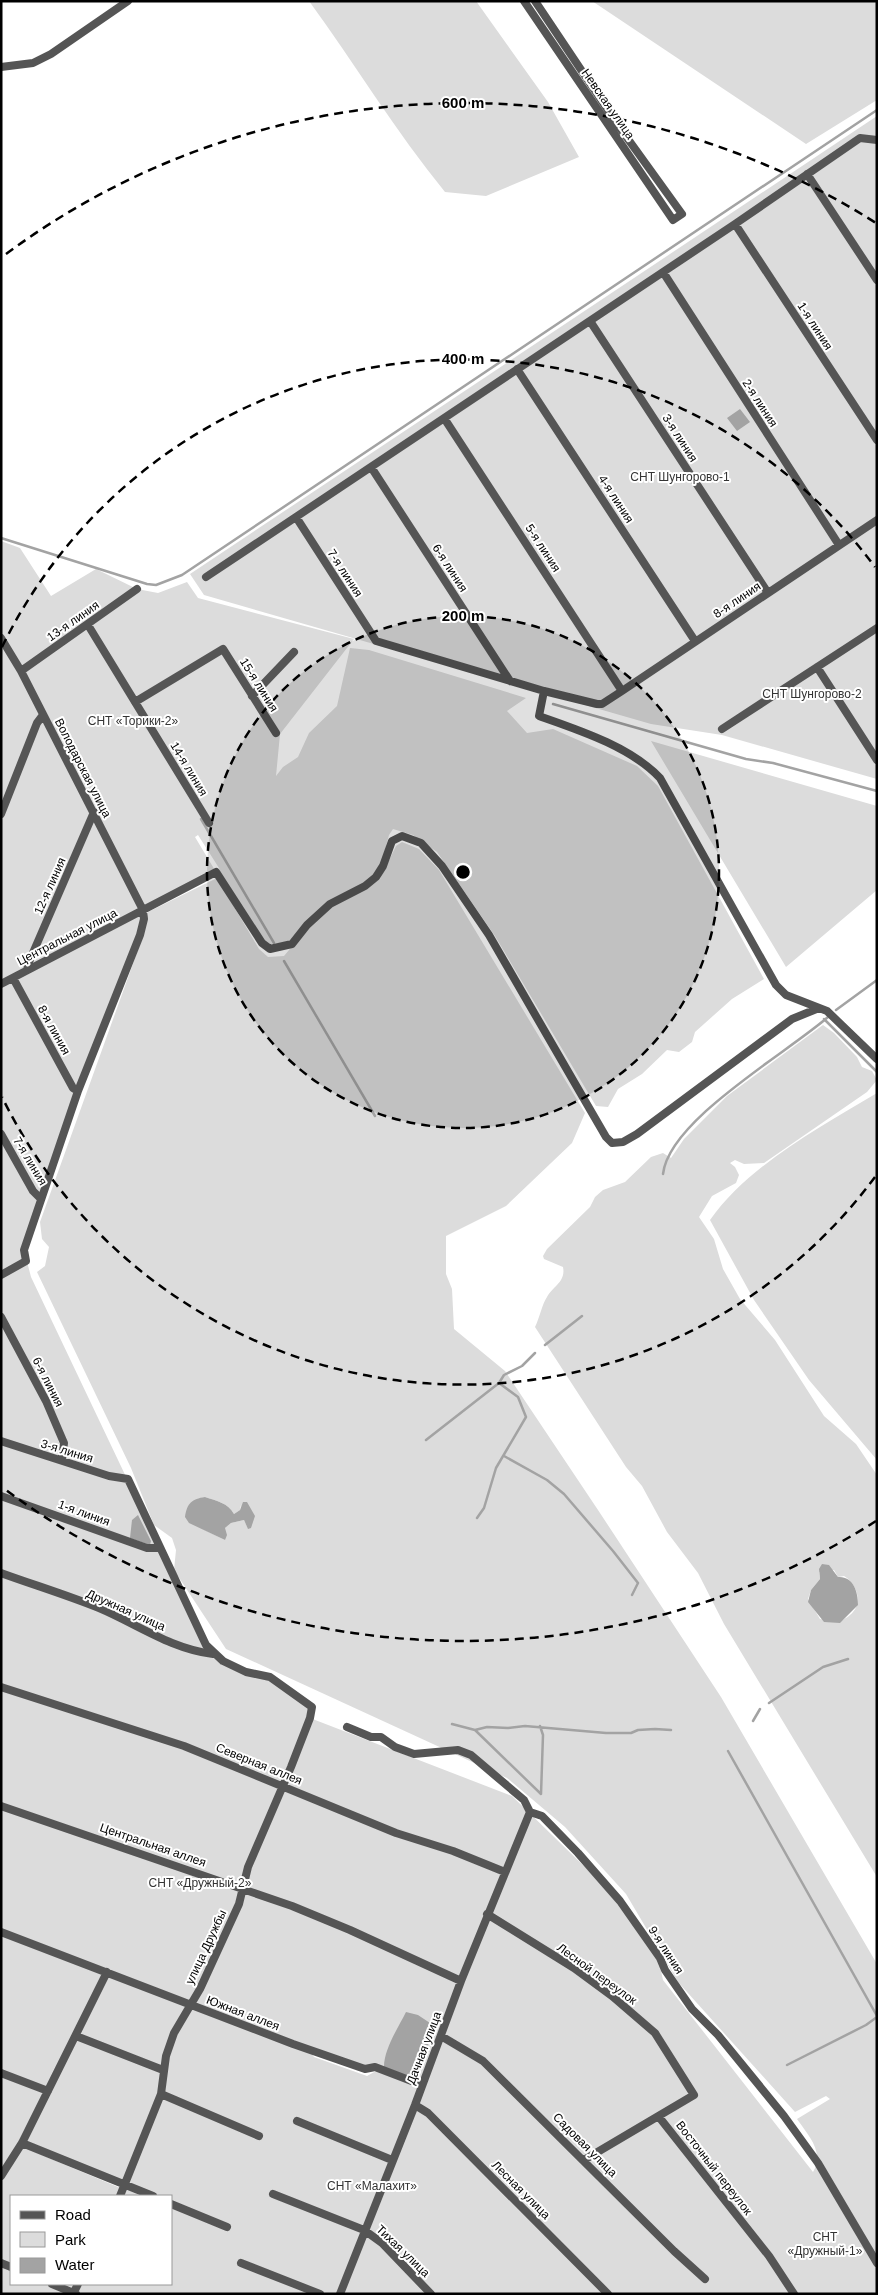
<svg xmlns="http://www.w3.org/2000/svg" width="878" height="2295" viewBox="0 0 878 2295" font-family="Arial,sans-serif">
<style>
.green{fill:#dcdcdc;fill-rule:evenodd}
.water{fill:#a3a3a3}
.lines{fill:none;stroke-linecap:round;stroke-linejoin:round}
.stream{stroke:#a3a3a3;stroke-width:2.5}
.minor{stroke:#555;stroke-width:8}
.ring{fill:none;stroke:#000;stroke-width:2.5;stroke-dasharray:9 6}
.labels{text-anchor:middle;stroke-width:4;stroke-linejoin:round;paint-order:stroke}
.street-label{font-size:12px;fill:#000;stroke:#fff}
.park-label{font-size:12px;fill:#333;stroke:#fff}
.centre{fill:#000;stroke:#fff;stroke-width:2.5}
.ring-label{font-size:15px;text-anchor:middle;font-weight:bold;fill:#000;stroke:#fff;stroke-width:4;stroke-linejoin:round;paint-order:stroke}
</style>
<rect width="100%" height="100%" fill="#fff"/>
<!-- green -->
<path class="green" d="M309 1H476L548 102 579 157 486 196 445 192C395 131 355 64 309 1Z
M592 1H877V100L806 144Z
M877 116V779L722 735 651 724 204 595 190 574Z
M1 541 20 548 51 596 96 569 137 589 158 593 187 582 198 598 354 639 280 734 276 776 283 767 298 757 309 733 337 706 350 648 369 650 526 698 507 711 527 733 553 729 637 766 658 786 764 979 732 999 695 1032 692 1042 679 1052 667 1050 642 1074 618 1089 608 1107 596 1106 495 936 437 852 413 835 393 829 389 835 381 865 375 875 364 884 342 895 291 942 271 947 263 942 222 878 219 868 198 835 195 837 216 872 143 910 144 919 100 1032 24 1250 31 1277 206 1645 223 1661 270 1677 312 1707 310 1718 512 1796 591 1873 614 1900 658 1957 663 1980 813 2172C825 2152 808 2135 797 2119L830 2099 826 2096 795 2112 678 1982 626 1894 565 1827 507 1778 226 1649 174 1570 176 1550 172 1538 154 1525 131 1468 37 1272 45 1266 49 1247 42 1239 40 1222 143 936 148 912 217 878 259 949 268 957 284 956 309 926 332 906 380 879 396 846 402 842 419 849 439 870 585 1113 572 1143 506 1206 446 1236V1274L452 1289 454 1329 505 1371 598 1510 721 1697 877 1964V2294H1ZM205 1497C217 1501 228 1503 234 1514L240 1510 241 1505 248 1528 244 1520 231 1523 225 1528V1540L203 1529ZM309 2050 365 2069 375 2067 376 2071 367 2076 314 2057ZM22 2144 125 2185 118 2187 25 2148ZM11 2196H171V2284H11Z
M651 741 877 806V890L786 967Z
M823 1025 834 1033 857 1057 862 1067 872 1071 877 1080 867 1092 764 1163 744 1164 735 1160 730 1163 735 1167 739 1175 736 1183 712 1196 699 1217 714 1239 723 1269 740 1299 775 1340 824 1416 856 1444 877 1475V1877L724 1624 698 1573 667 1532 642 1486 626 1467 535 1327C540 1317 542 1304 547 1297 553 1286 566 1282 563 1267L544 1259 543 1256 547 1249 590 1207 595 1197 603 1190 625 1182 651 1157 663 1153 671 1158 684 1139 727 1096ZM834 1570 838 1577 844 1576C856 1583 863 1601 853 1612 850 1616 844 1619 840 1622L820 1619 808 1599 811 1590 820 1579 819 1572Z
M877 1093V1460L809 1380 754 1300 710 1220C749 1165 820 1127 877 1093Z"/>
<!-- water -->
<path class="water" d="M740 409 750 422 737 431 727 418Z
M205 1497C217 1501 228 1503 234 1514L240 1510 243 1502H247L255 1516 251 1528 248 1529 244 1520 231 1523 225 1528 227 1535 225 1540 189 1523 185 1517C187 1503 192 1499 205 1497Z
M138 1515 151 1541 150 1545 130 1538 132 1520Z
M822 1564 829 1565 838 1577C853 1576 858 1591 858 1605L840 1623 824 1622 808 1602 811 1590 820 1579 819 1569Z
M406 2012 418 2015 436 2027 414 2076 410 2077 384 2067C384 2049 398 2028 406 2012Z"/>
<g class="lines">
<!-- stream -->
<path class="stream" d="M1 538 147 584 156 585 182 575 877 110
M553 704 746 759 773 763 877 791
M201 819 274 943
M284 961 375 1116
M836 1010 877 980
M824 1019 877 1072
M663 1174C669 1120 787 1053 828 1017
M545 1345 582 1316
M426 1440 499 1383 504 1375 522 1366 535 1353
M504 1456 547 1480 564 1494 613 1551 638 1583 632 1595
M477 1518 484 1508 496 1468 526 1417 518 1397 499 1383
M769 1703 823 1667 848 1659
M753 1721 760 1709
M452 1724 475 1730 487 1727 508 1728 525 1726 606 1733H631L638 1730 655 1729 671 1730
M475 1730 541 1794 543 1735 540 1726
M728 1751 877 2016
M787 2065 866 2025 877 2017"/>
<!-- minor -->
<path class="minor" d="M524 1 673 220 682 214 620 128 535 1
M1 67 33 63 51 54 128 1
M807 174 877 280
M735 224 877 440
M663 272 839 545
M590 321 768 593
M517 369 695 641
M444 418 622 691
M371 467 510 681
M296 517 376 641 544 691 597 704H602L622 691 877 520
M206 577 735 224 860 138 877 140
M88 625 209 823
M1 638 21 671 143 910 144 919 140 935 78 1091 24 1250 26 1261 1 1275
M817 667 877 760
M21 671 137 589
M544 691 539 716C579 730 631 747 660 778L776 985 786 995 827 1011 877 1059
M252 696 294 652
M135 702 223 649 276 733
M722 729 877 628
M1 814 37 723 43 715
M27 970 29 962 94 812
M13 978 73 1088 78 1091
M1 984 216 872 262 943 270 949 292 944 307 925 330 904 365 886 376 877 383 866 392 841 402 836 421 843 442 866 489 935 588 1106 606 1137 612 1143 623 1142 637 1134 792 1019 819 1008
M1 1134 33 1191 41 1199
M1 1317 46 1401 64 1443 62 1460
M1 1441 109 1476 128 1479 206 1645 223 1661 246 1672 270 1677 312 1707 310 1718 291 1767 248 1867 239 1904 200 1989 174 2033 166 2056 161 2094 120 2196
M1 1496 147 1548H159
M1 1573C34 1585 67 1595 99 1608 137 1624 171 1649 213 1654
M1 1687 184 1746 396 1833 453 1851 505 1872
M347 1727 371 1737H381L395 1747 414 1754 458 1750 471 1755 524 1800 530 1812 542 1816 578 1853 620 1901 660 1958 665 1970 692 2009 718 2035 784 2116 818 2163 877 2263
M1 1806 292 1906 350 1930 461 1981
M487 1914 574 1968 612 1996 655 2033 694 2095 584 2160
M1 1932 293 2044 365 2069 375 2067 422 2085
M76 2036 163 2070
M441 2036 483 2061 674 2251 705 2279
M1 2073 48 2091
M161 2094 259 2136
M415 2105 428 2113 608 2294
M659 2117 769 2256 794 2294
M297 2121 392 2160
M22 2143 153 2196
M1 2176 22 2143 107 1972
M273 2194 364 2230 382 2243 431 2294
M171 2204 227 2227
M1 2263 11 2267
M241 2263 320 2294
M52 2284 76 2294
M73 2294 78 2284
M340 2294 415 2105 461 1981 530 1812"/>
</g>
<!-- distance rings -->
<circle cx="463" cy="872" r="256" fill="#000" fill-opacity=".12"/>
<g class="ring">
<circle cx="463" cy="872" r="256"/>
<path d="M875 1177A513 513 0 0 1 2 1097M2 647A513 513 0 0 1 875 567"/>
<path d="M876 1521A769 769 0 0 1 6 1490M6 254A769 769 0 0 1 876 223"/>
</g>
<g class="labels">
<!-- street labels -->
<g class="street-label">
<text transform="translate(608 104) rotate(55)" y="4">Невская улица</text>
<text transform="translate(815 326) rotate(57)" y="4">1-я линия</text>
<text transform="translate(760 403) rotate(57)" y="4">2-я линия</text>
<text transform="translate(680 438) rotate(57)" y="4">3-я линия</text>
<text transform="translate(616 499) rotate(57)" y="4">4-я линия</text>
<text transform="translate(543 548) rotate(57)" y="4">5-я линия</text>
<text transform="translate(450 568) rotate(57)" y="4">6-я линия</text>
<text transform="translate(345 573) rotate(57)" y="4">7-я линия</text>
<text transform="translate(737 600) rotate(-34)" y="4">8-я линия</text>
<text transform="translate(73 621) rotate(-35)" y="4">13-я линия</text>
<text transform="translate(259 685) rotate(58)" y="4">15-я линия</text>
<text transform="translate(83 768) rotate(63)" y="4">Володарская улица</text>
<text transform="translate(189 769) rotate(59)" y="4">14-я линия</text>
<text transform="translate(50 886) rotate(-66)" y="4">12-я линия</text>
<text transform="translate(67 937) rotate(-27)" y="4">Центральная улица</text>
<text transform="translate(54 1030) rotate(61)" y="4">8-я линия</text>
<text transform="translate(30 1161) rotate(59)" y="4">7-я линия</text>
<text transform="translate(48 1382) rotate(63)" y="4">6-я линия</text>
<text transform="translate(67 1451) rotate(17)" y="4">3-я линия</text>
<text transform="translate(84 1513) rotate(20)" y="4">1-я линия</text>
<text transform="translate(126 1610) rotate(24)" y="4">Дружная улица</text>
<text transform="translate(259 1764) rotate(22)" y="4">Северная аллея</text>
<text transform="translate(153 1845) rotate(19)" y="4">Центральная аллея</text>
<text transform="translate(206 1947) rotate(-65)" y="4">улица Дружбы</text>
<text transform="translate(666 1950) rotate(57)" y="4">9-я линия</text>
<text transform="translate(597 1974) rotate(36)" y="4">Лесной переулок</text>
<text transform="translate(243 2013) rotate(21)" y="4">Южная аллея</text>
<text transform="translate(424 2048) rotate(-69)" y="4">Дачная улица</text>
<text transform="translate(585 2145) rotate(45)" y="4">Садовая улица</text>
<text transform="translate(714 2168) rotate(52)" y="4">Восточный переулок</text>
<text transform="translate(521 2190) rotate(45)" y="4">Лесная улица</text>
<text transform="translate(403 2251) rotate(44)" y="4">Тихая улица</text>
</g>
<!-- park labels -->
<g class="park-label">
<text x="680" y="481">СНТ Шунгорово-1</text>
<text x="812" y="698">СНТ Шунгорово-2</text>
<text x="133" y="725">СНТ «Торики-2»</text>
<text x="200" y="1887">СНТ «Дружный-2»</text>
<text x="372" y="2190">СНТ «Малахит»</text>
<text x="825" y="2241">СНТ<tspan x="825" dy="14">«Дружный-1»</tspan></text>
</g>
</g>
<circle cx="463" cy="872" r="8" class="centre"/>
<g class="ring-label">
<text x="463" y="108">600 m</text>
<text x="463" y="364">400 m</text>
<text x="463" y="621">200 m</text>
</g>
<!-- border -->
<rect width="878" height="2295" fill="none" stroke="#000000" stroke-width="5"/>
<!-- legend -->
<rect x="10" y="2195" width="162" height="90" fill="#ffffff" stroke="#999999"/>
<rect x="20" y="2211" width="25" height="8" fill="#555555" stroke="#999999"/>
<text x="55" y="2220" font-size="15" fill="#000000">Road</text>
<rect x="20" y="2232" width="25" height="15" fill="#dcdcdc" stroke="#999999"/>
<text x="55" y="2245" font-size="15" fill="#000000">Park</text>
<rect x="20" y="2258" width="25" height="15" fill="#a3a3a3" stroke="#999999"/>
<text x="55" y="2270" font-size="15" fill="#000000">Water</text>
</svg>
